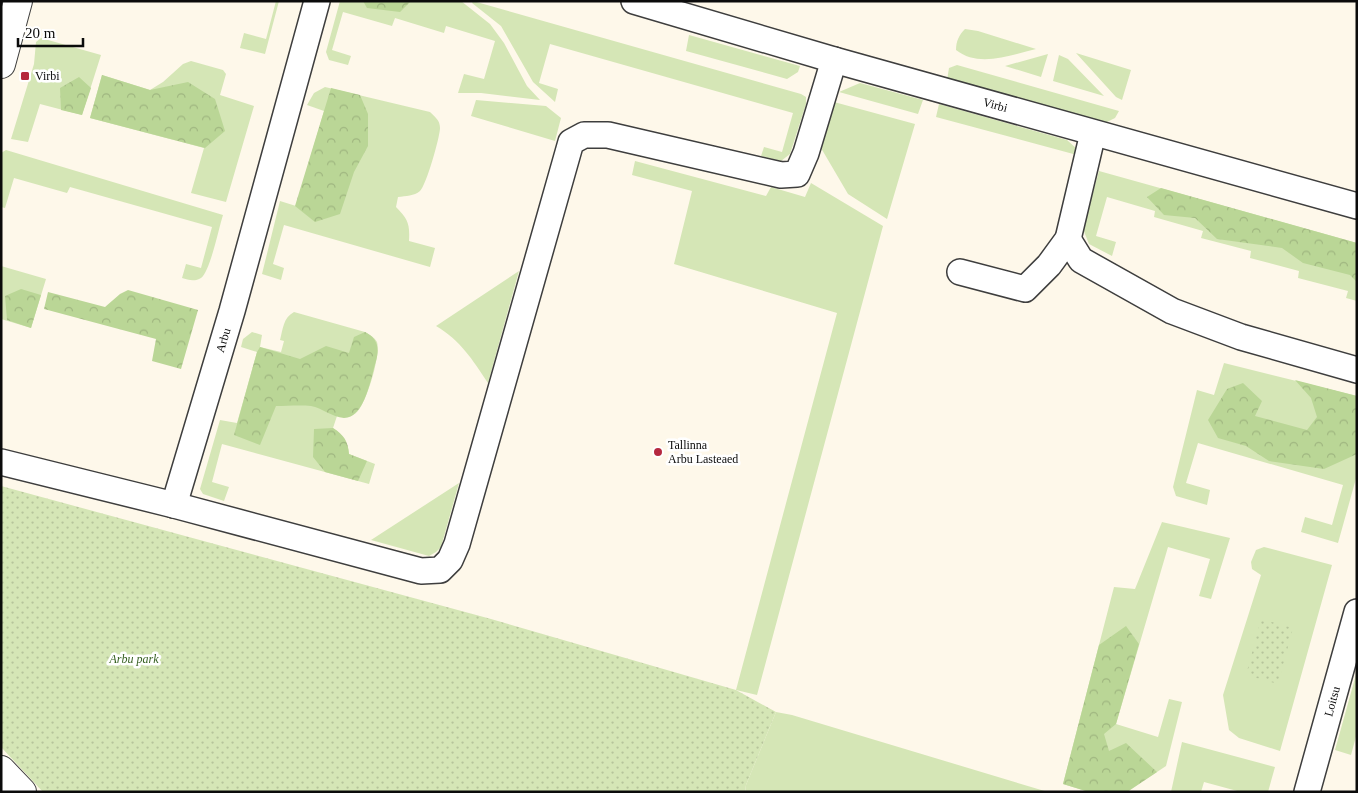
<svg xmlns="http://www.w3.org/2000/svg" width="1358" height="793" viewBox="0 0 1358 793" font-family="'Times New Roman',serif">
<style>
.grass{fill:#d5e6b6}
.forest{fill:url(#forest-crowns)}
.park{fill:url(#park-dots)}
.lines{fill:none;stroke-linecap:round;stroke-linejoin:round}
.minor-casing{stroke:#3e3e3e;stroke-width:28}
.tertiary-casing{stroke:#3e3e3e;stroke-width:30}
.minor{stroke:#fff;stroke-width:25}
.tertiary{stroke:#fff;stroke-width:28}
.poi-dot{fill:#b52940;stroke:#fff;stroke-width:2}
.labels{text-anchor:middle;stroke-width:5;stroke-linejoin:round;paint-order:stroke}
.poi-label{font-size:12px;fill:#0b0b0b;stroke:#fff;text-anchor:start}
.street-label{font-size:12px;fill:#0b0b0b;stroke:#fff}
.park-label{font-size:12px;font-style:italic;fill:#345f1f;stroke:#fff}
</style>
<defs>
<pattern id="forest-crowns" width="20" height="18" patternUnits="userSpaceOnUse" patternTransform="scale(1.25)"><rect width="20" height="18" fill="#bad696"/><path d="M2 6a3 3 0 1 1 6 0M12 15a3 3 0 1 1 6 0" fill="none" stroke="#9fb680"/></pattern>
<pattern id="park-dots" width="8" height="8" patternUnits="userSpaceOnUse" patternTransform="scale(1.25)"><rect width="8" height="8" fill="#d5e6b6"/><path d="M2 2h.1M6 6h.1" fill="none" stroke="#b6c49b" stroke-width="1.8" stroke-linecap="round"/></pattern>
</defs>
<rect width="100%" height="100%" fill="#fef8ea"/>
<!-- grass -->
<path class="grass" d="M276 1H279L265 54 240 48 244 33 266 39Z
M340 1H461L490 24 504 43 527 86 540 100 481 93H458L464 74 484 79 495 41 446 26 444 33 395 18 392 26 343 12 332 50 351 56 348 65 329 60 326 52Z
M473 1 801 94 806 97V104L790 154 781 161 761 156 764 147 782 152 793 113 550 44 539 83 558 89 555 102 533 82 501 26 472 3Z
M965 29 978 31 1036 49C1010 55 979 68 956 50 956 41 959 35 965 29Z
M689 35 800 66 798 72 787 79 686 51Z
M41 38 101 55 82 115 40 104 28 142 11 139 34 64 36 42Z
M1076 53 1131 70 1122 100 1116 97Z
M1048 54 1041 77 1005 66Z
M1059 55 1068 59 1104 96 1053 81Z
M191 61 223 70 226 74 220 95 254 106 226 202 191 193 204 148 90 118 102 75 150 90 163 82 183 64Z
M957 65 1119 111 1115 118 1105 123 947 80 949 68Z
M860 83 923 100 918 114 839 92Z
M325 87 430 112C435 117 440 120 440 128 440 137 426 186 420 191 414 196 406 196 398 197L396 207C408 219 410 224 409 241L435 248 430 267 284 225 273 264 284 268 281 280 262 274 280 201 296 206 324 111 307 105 314 93Z
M476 100 546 106 561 118 555 141 471 116Z
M834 102 915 124 887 219 848 194 821 148Z
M939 104 1067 140 1077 149V155L936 117Z
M6 150 223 215C219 227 210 272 201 278 195 282 188 280 182 278L186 264 201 268 212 227 70 187 67 193 14 178 5 208 1 207V153Z
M635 161 766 196 771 187 805 197 811 183 883 226 757 695 736 690 837 313 674 264 692 191 632 175Z
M1099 171 1357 243V301L1346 298 1348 291 1298 278 1299 271 1250 258 1251 251 1201 238 1203 231 1154 217 1155 211 1107 197 1096 236 1116 242 1112 256 1089 244 1083 229Z
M1 266 46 279 31 328 1 319Z
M519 271 488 383C472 359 461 341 436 326Z
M294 312 365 332C370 335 374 337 377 342 381 355 366 405 356 413 350 418 344 418 337 416L333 428C343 435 348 442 349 454L375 464 369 484 222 444 212 482 229 487 224 501 203 494 200 489 220 420 237 423 257 352 241 347 243 339 252 332 262 335 260 347 281 352 284 341 280 340C283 329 283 318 294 312Z
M1224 363 1357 396V475L1338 543 1301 532 1305 517 1332 525 1343 485 1198 443 1186 483 1210 490 1207 505 1176 496 1173 487 1197 390 1214 395Z
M459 483 441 547 436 552 429 556 371 540Z
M1162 522 1230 538 1211 599 1199 596 1210 559 1168 547 1116 724 1158 737 1169 699 1182 702 1166 766 1127 792H1089L1063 784 1114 587 1135 589Z
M1264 547 1332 565 1280 751 1239 738 1229 730 1223 695 1261 575 1252 569 1251 562 1256 550Z
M1357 671V733L1351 755 1335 750Z
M776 712 792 715 1048 792H745L746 785Z
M1182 742 1275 767 1268 792H1241L1204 782 1201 792H1171Z"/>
<!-- forest -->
<path class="forest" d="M363 1H411L400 12 367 8Z
M102 75 150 90 188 82 215 99 225 131 205 148 90 118Z
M79 77 91 88 82 115 61 110 60 88Z
M331 88 360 95 368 114V146L354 172 340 214 315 222 295 206Z
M1161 188 1357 243V282L1350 275 1303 263 1282 248 1217 239 1195 218 1164 215 1147 197Z
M21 289 41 295 31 328 7 320 5 296Z
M128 290 198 310 181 369 152 361 156 339 44 309 48 292 105 307 120 294Z
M365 332C377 338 380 347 376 361 371 377 365 418 344 418 332 417 322 408 311 406 300 405 287 406 276 406L260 445 234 435 257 352 260 347 300 359 326 346 349 353 354 337Z
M1295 380 1357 396V454L1324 469 1269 461 1246 446 1218 438 1208 420 1227 389 1243 383 1262 401 1255 416 1307 430 1317 417 1311 398Z
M333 428C344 435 348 441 349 454L367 461 358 481 325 472 313 457 314 429Z
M1126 626 1139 644 1116 724 1104 734 1109 751 1126 743 1157 772 1127 792H1089L1063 784 1099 645Z"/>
<!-- park -->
<path class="park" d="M1 486 491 619 736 690 776 712 746 785 745 792H43L1 747Z
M1261 619 1293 628 1278 684 1246 675Z"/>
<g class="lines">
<defs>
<g id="minor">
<path id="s1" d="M634 1 834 60 1357 206"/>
<path d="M1068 239 1081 260 1172 311 1241 337 1357 370"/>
<path d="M960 272 1025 289 1049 265 1068 239 1093 133"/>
<path d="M1 462 174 505 421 571 440 570 450 560 457 544 571 142 584 135H608L781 175 797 174 806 153 834 60"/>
<path id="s2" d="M174 505 232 311 317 1"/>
<path id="s3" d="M1307 792 1357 612"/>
</g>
<path id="tertiary" d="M1 64 18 1
M1 770 22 792"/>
</defs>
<!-- minor casing -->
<use href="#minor" class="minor-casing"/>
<!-- tertiary casing -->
<use href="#tertiary" class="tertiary-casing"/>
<!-- minor -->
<use href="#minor" class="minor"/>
<!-- tertiary -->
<use href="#tertiary" class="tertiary"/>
</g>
<!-- markers -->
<g class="poi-dot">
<rect x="20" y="71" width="10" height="10" rx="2.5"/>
<circle cx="658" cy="452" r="5"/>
</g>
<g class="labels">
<!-- poi labels -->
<g class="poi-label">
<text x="35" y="80">Virbi</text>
<text x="668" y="449">Tallinna<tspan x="668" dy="14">Arbu Lasteaed</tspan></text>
</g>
<!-- street labels -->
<g class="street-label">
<text dy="4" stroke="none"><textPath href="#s1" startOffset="376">Virbi</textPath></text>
<text dy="4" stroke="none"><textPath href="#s2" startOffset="172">Arbu</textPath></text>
<text dy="4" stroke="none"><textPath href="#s3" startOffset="94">Loitsu</textPath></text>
</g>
<!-- park labels -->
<g class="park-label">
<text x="134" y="663">Arbu park</text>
</g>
</g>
<!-- border -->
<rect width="1358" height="793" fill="none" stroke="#0b0b0b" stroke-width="5"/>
<!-- scale -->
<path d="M18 38v8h65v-8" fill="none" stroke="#0b0b0b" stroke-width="2.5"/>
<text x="25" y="38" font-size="15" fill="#0b0b0b" stroke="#ffffff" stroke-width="4" paint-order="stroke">20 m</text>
</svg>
